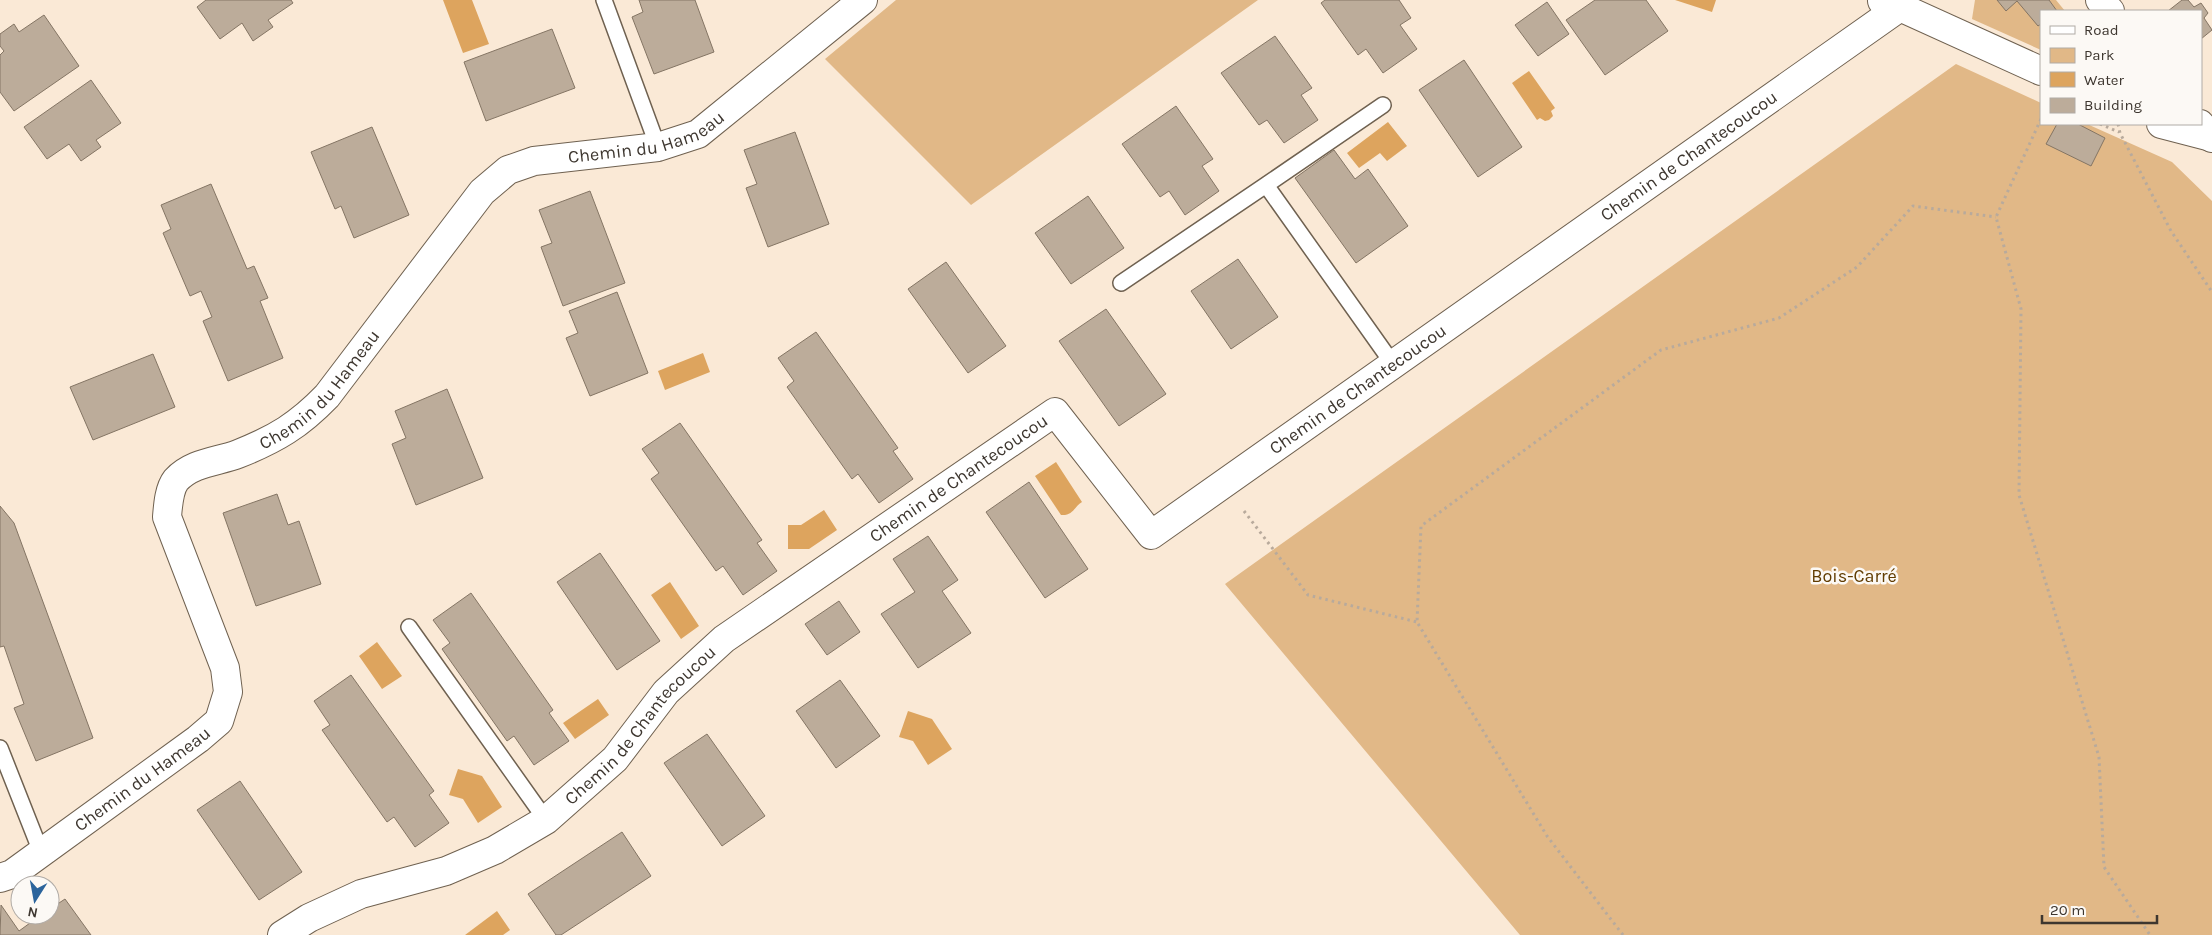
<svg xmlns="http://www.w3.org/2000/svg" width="2212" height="935" viewBox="0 0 2212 935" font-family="Karla,sans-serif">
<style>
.green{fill:#e1b887}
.water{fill:#dda45e}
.building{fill:#bcac9a;stroke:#847564}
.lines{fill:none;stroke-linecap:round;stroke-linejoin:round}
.lane-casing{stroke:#6f6150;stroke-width:18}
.street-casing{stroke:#6f6150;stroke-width:30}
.secondary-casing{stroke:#6f6150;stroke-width:30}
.path{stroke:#b8aa9c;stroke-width:3;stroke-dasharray:2.5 4;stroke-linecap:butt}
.lane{stroke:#fff;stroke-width:15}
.street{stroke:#fff;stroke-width:28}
.secondary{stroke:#fff;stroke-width:28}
.labels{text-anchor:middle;stroke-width:5;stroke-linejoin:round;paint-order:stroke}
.street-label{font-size:18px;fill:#3d362f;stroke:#fcf9f5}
.park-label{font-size:18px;fill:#613c00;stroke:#fcf9f5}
</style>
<rect width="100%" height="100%" fill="#fae9d6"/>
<!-- green -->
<path class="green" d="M896 0H1258L971 205 825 59Z
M1975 0H2056L2065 11H2041V50L1972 19Z
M1956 64 2041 103V124H2087L2172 162 2212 201V935H1520L1225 584Z"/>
<!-- water -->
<path class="water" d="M443 0H472L489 44 463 53Z
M1675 0H1716L1712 12Z
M1529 71 1555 108 1551 111 1553 116 1549 120 1545 121 1540 118 1537 120 1512 83Z
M1388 122 1407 146 1387 161 1380 153 1359 168 1347 153Z
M703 353 710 372 665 390 658 371Z
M1056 462 1082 502C1074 507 1073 516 1061 515L1035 476Z
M824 510 837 530 809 549H788V525H801Z
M670 582 699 626 681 639 651 595Z
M377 642 402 676 382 689 359 656Z
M598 699 609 715 575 739 563 723Z
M908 711 932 719 952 749 928 765 913 741 899 737Z
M458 769 482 776 502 807 478 823 463 799 449 795Z
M497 911 510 930 503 935H465Z"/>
<!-- building -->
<path class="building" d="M206 0H291L293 3 268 20 273 27 253 41 242 23 220 39 197 7Z
M639 0H695L714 52 654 74 632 17 643 12Z
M1325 0H1399L1411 18 1400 25 1417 49 1383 73 1366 49 1358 55 1321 3Z
M1595 0H1646L1668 31 1605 75 1566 20Z
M1997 0H2049L2057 11H2041V24L2038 26 2017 1 2006 11Z
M2182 0H2188L2194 7 2201 3 2208 13 2204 18 2212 30 2201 39V11H2168Z
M1547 2 1569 34 1538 56 1515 25Z
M44 15 79 66 14 111 0 92V55L4 51 0 46V34L14 24 19 32Z
M552 29 575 88 486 121 464 62Z
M1275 36 1312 88 1301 95 1318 120 1284 143 1267 120 1259 125 1221 73Z
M1464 60 1522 147 1478 177 1419 90Z
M91 80 121 123 96 140 101 147 81 161 69 144 47 159 24 127Z
M1176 106 1213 159 1202 166 1219 191 1185 215 1169 191 1160 197 1122 144Z
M2057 124H2078L2105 138 2091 166 2046 144Z
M372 127 409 215 354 238 341 206 335 209 311 152Z
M795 132 829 224 768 247 746 188 757 184 744 150Z
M1334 150 1355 179 1368 169 1408 226 1356 263 1295 178Z
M211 184 247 269 254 266 268 298 260 301 283 358 228 381 203 321 212 317 201 291 190 296 163 233 171 229 161 205Z
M590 191 625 283 563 306 541 247 552 243 539 210Z
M1088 196 1124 248 1071 284 1035 233Z
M1238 259 1278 317 1231 349 1191 291Z
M946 262 1006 346 968 373 908 289Z
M617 292 648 373 590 396 566 338 578 333 569 311Z
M1106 309 1166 394 1119 426 1059 341Z
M816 332 898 448 893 451 913 479 879 503 858 474 852 479 787 387 794 381 778 358Z
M153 354 175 407 93 440 70 387Z
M447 389 483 478 416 505 392 444 406 438 395 411Z
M680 423 762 540 757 543 777 571 743 595 723 566 716 571 651 479 659 473 642 449Z
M1029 482 1088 569 1045 598 986 512Z
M277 494 288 525 299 521 321 584 256 606 223 513Z
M0 506 14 523 93 738 36 761 14 708 24 704 4 646 0 647Z
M928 536 958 580 942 591 971 633 918 668 881 614 915 592 893 559Z
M600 553 660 641 617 670 557 582Z
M471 593 553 710 549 713 569 741 534 765 514 736 507 741 442 649 450 643 433 620Z
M839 601 860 632 827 655 805 624Z
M351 675 434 791 429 795 449 823 415 847 394 817 387 822 322 730 330 725 314 701Z
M840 680 880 736 836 768 796 711Z
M707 734 765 816 722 846 664 763Z
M240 781 302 872 259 900 197 810Z
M622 832 651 876 561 935H556L528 894Z
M65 899 91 935H0L1 905 19 931 41 915H50V909Z"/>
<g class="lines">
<defs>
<path id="lane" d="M604 0 658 147
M1383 105 1266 185 1393 364
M1121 283 1266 185
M409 627 546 820
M0 748 41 852"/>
<g id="street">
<path d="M1882 1 1900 7 2041 71"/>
<path d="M2161 124 2211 137"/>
<path id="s1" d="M0 878 12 874 198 739 219 721 228 692 225 668 167 517C168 505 169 489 176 480 193 462 217 462 238 454 276 439 299 425 327 396L482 192 508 170 534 161 658 147 698 134 863 0"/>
<path id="s2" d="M282 935 309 918 361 894 446 871 495 850 546 820 615 759 666 692 724 639 1055 412 1151 535 1900 7"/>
</g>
<path id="secondary" d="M2100 0 2110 11
M2200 124 2212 138"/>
</defs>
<!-- lane casing -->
<use href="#lane" class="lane-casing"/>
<!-- street casing -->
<use href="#street" class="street-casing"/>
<!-- secondary casing -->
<use href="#secondary" class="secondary-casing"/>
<!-- path -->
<path class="path" d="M2041 119 1996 217 2021 309 2019 495 2099 757 2104 867 2150 935
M2100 124 2119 132
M2118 124 2120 133 2171 231 2212 292
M1244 511 1308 595 1417 622
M1623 935 1547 836 1417 622 1421 526 1661 350 1779 318 1857 267 1913 206 1996 217"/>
<!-- lane -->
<use href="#lane" class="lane"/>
<!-- street -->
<use href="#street" class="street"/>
<!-- secondary -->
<use href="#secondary" class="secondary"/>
</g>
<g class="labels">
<!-- street labels -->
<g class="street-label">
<text dy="6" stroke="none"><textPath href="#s1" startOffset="1134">Chemin du Hameau</textPath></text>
<text dy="6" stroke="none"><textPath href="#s2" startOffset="1760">Chemin de Chantecoucou</textPath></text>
<text dy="6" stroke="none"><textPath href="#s1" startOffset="699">Chemin du Hameau</textPath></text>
<text dy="6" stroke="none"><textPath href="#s2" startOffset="1355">Chemin de Chantecoucou</textPath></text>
<text dy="6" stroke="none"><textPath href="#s2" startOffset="829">Chemin de Chantecoucou</textPath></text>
<text dy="6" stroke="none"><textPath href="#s2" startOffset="424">Chemin de Chantecoucou</textPath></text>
<text dy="6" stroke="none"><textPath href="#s1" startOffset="174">Chemin du Hameau</textPath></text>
</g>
<!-- park labels -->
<g class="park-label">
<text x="1854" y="582">Bois-Carré</text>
</g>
</g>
<!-- legend -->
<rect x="2040" y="10" width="162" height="115" fill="#fcf9f5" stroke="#b0aba6"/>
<rect x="2050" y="26" width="25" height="8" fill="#ffffff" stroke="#b0aba6"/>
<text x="2084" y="35" font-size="15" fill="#3d362f">Road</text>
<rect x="2050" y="48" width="25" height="15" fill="#e1b887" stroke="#b0aba6"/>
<text x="2084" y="60" font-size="15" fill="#3d362f">Park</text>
<rect x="2050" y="72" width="25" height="15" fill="#dda45e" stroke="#b0aba6"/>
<text x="2084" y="85" font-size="15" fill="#3d362f">Water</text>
<rect x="2050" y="98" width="25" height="15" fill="#bcac9a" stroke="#b0aba6"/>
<text x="2084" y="110" font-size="15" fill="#3d362f">Building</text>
<!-- north arrow -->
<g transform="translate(35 900) rotate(191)"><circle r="24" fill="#fcf9f5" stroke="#b0aba6"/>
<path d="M0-4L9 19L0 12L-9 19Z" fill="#2b649c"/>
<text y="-8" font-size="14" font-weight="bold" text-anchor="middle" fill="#3d362f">N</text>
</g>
<!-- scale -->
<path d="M2042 915v8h115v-8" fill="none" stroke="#3d362f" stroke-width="2.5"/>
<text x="2050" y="915" font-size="15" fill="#3d362f" stroke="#fcf9f5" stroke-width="4" paint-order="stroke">20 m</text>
</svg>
